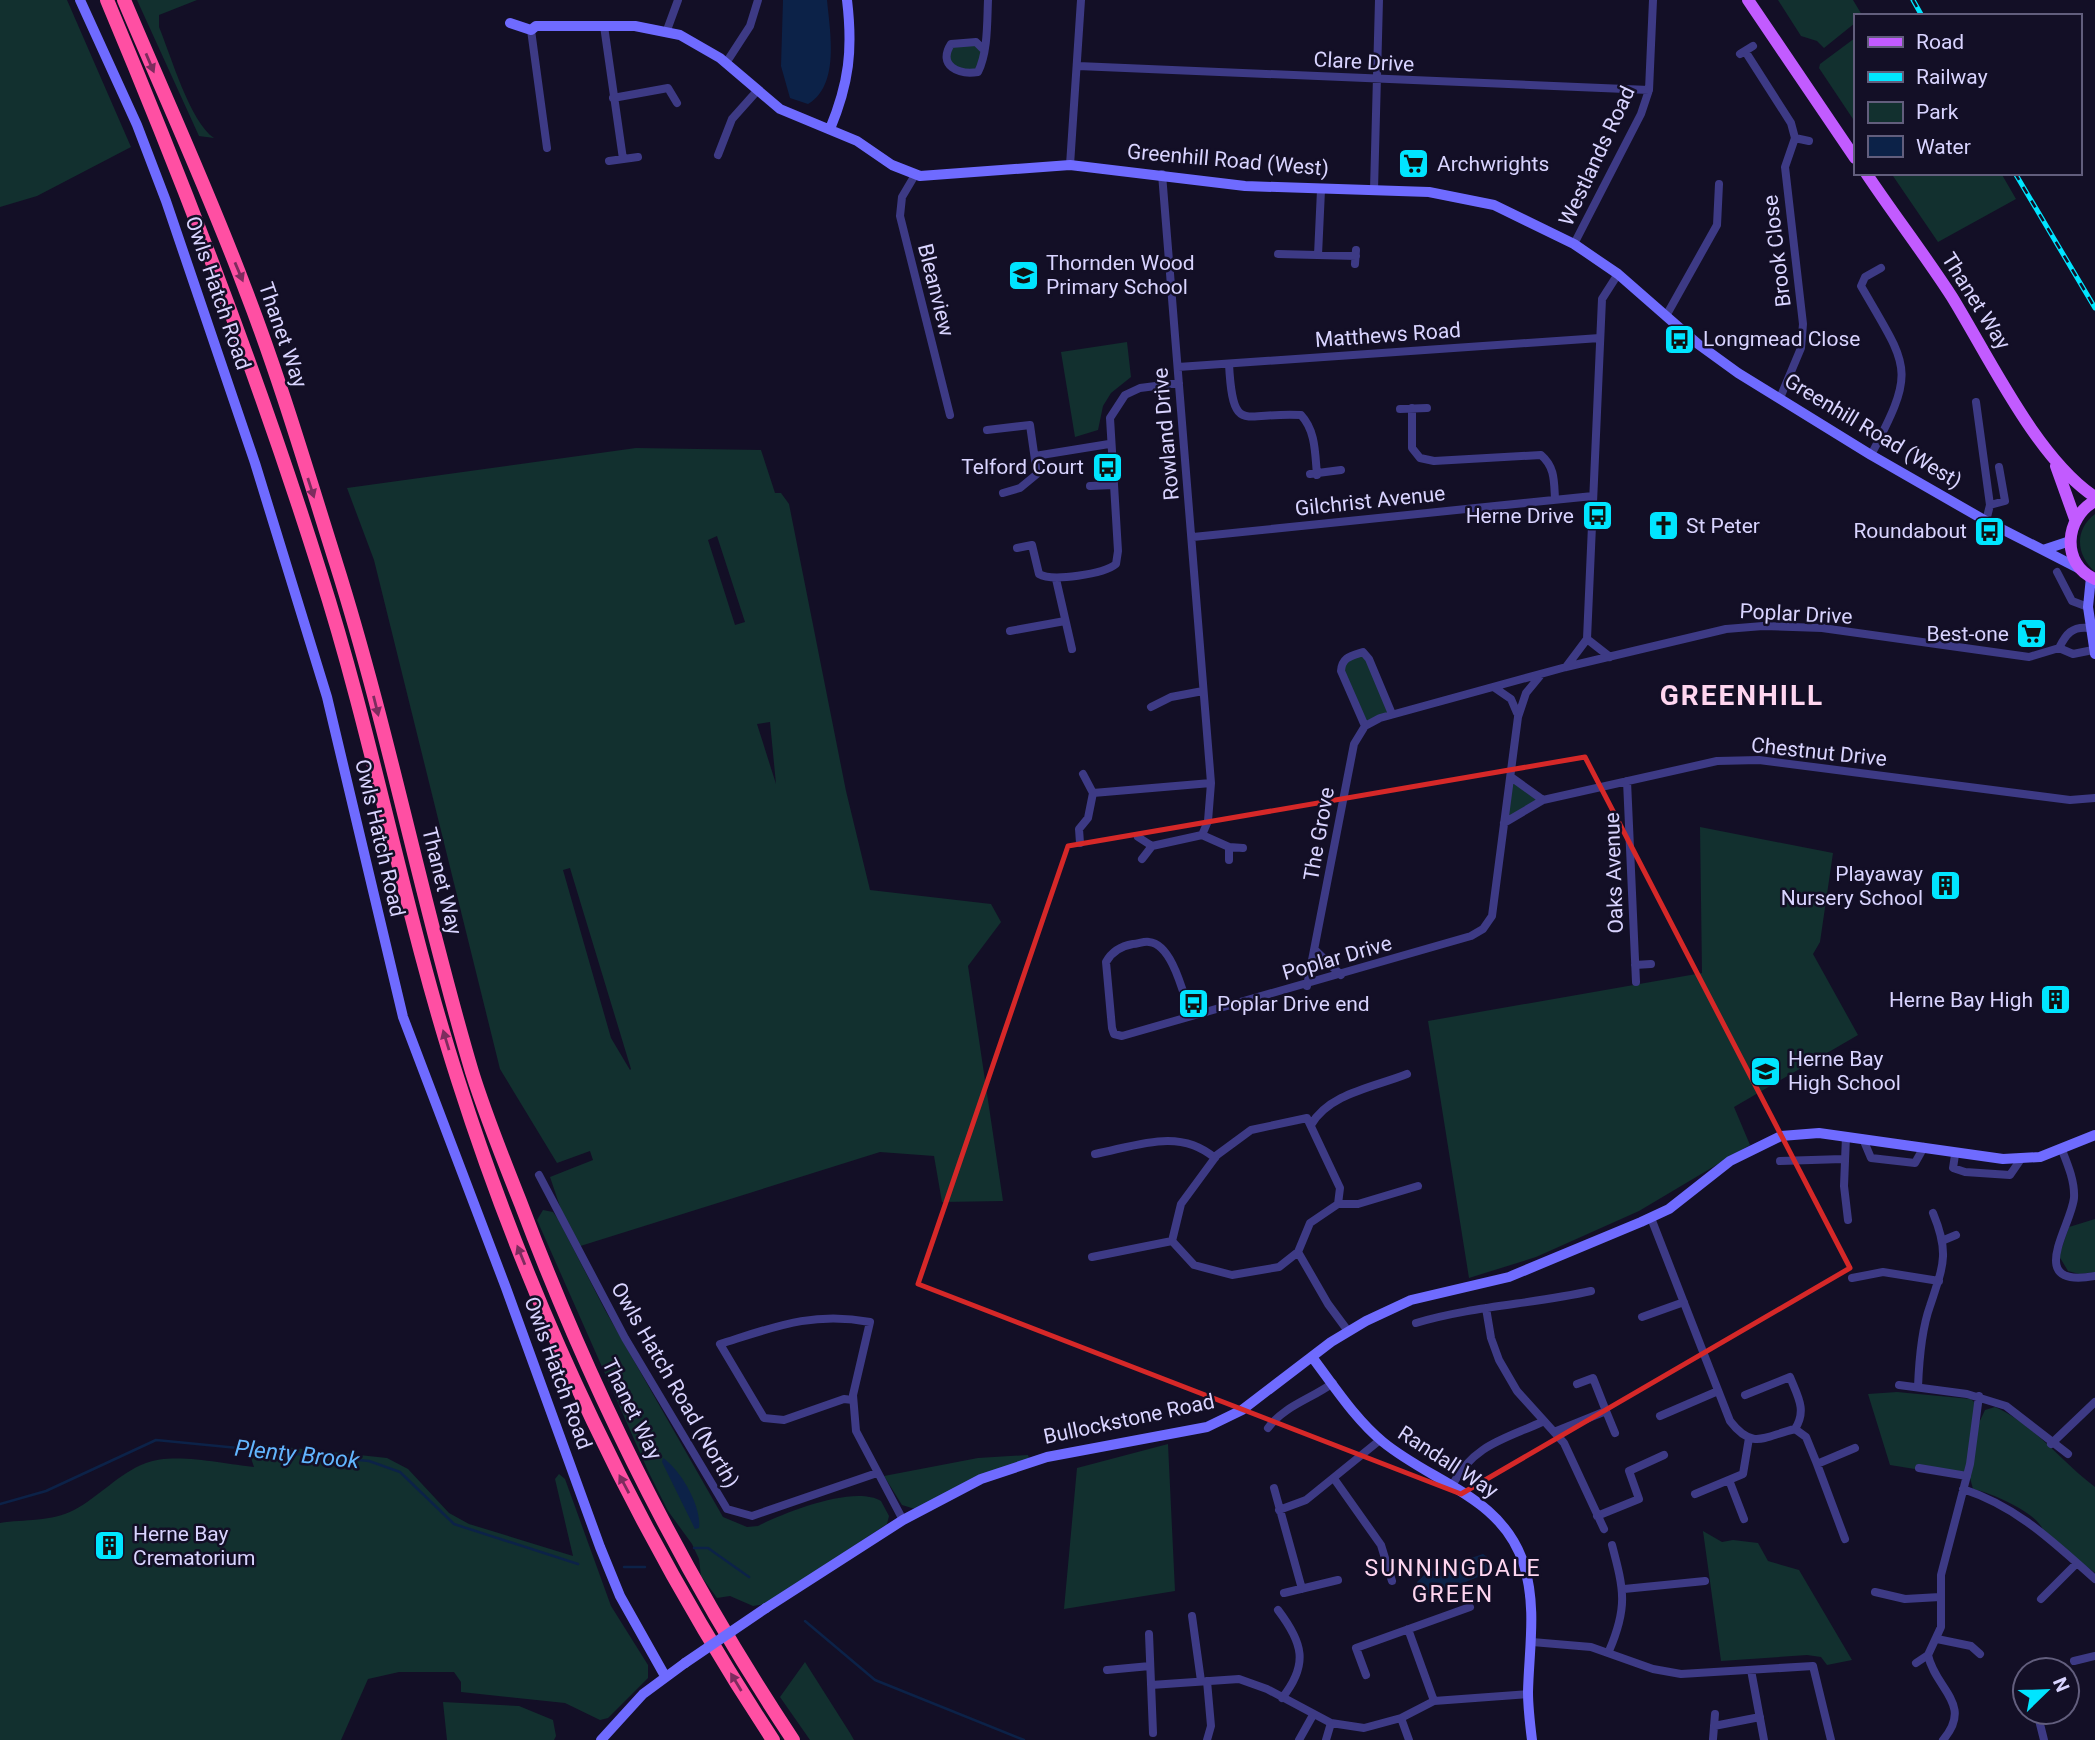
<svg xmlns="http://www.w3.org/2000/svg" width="2095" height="1740" viewBox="0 0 2095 1740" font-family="Roboto,sans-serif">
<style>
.green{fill:#12302f;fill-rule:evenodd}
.water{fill:#0c2248}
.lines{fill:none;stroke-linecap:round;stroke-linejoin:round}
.stream{stroke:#0c2248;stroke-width:2.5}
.street{stroke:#3d3a85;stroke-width:8}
.secondary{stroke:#6f6bff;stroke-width:10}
.primary{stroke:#c25bff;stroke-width:12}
.highway{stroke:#ff4fa3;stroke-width:14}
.rail-casing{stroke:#00e5ff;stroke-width:5}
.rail{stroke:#130f26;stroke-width:2.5;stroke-dasharray:8;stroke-linecap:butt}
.secondary-bridge{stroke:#6f6bff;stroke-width:10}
.oneway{fill:#7d2c5e}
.marked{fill:none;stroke:#d62828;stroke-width:5;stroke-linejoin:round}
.labels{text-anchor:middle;stroke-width:5;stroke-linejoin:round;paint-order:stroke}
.street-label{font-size:21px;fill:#d9d4ff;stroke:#130f26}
.poi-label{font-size:21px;fill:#d9d4ff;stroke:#130f26;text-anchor:start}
.water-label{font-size:23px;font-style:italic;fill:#62b6ff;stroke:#130f26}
.neighbourhood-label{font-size:23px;letter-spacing:2px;fill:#ffd6f0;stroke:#130f26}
.district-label{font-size:28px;font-weight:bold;letter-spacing:2px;fill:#ffd6f0;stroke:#130f26}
</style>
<rect width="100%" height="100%" fill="#130f26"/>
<!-- green -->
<path class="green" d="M0 0H67L131 147 37 196 0 207Z
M137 0H197L159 15V27C171 56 190 122 214 138L199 136Z
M1778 0H1853L1862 15 1855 16V23L1824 48 1817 41 1801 36Z
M1855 38V122L1819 68 1820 64Z
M962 41 983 49 978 72 965 74 947 62 951 44Z
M1891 173H2001L2016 199 1938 242Z
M1127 342 1131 377 1111 393 1103 406 1098 430 1075 437 1061 352Z
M636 448 761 450 775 493H781L789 504 846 791 870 890 991 904 1001 922 968 966 1003 1201 942 1202 934 1156 880 1152 574 1248 550 1177 593 1160 590 1151 557 1163 500 1069 374 560 347 488ZM717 536 745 622 735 625 708 540ZM770 722 776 784 757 724ZM570 868 631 1069 630 1070 611 1038 563 870Z
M2095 514V572C2076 555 2074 530 2095 514Z
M1363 652 1392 714 1365 726 1341 662Z
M1511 777 1543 800 1504 823Z
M1700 827 1833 853 1820 942 1813 954 1858 1035 1734 1107 1750 1145 1639 1211 1536 1257 1469 1278 1428 1021 1702 973Z
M543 1210 553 1212 558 1219 605 1310 723 1517 747 1527 758 1526C786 1512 854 1485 881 1501L889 1516 887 1524 765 1604 753 1606 730 1596 717 1598 701 1576 699 1559 692 1544 668 1511 649 1473 537 1220Z
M2095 1219V1272L2079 1274 2068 1271 2059 1256 2069 1227Z
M1897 1392 1971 1399 1975 1403 1978 1425 1985 1410 1995 1407C2035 1425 2060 1461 2095 1487V1573L2044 1533C2040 1513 1991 1493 1973 1489L1970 1478 1890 1465 1868 1394Z
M246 1443 387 1458 408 1469 449 1513 469 1524 573 1556 555 1479 559 1474 565 1479 611 1606 648 1665V1678L608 1718 600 1720 565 1703 461 1692V1682L454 1672H399L368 1679 341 1740H0V1523C24 1519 52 1522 74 1510 99 1497 119 1473 146 1463 173 1452 225 1464 254 1467Z
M1168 1444 1175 1591 1064 1609 1077 1468Z
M1028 1455 1029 1458 915 1509 902 1505 884 1476 978 1458Z
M1703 1531 1722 1542 1733 1540 1758 1543 1768 1561 1799 1570 1852 1660 1827 1665 1821 1657 1807 1655 1721 1661Z
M805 1662 850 1733 854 1740H810L780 1697Z
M443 1702 519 1706 553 1720 556 1736 554 1740H447Z"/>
<!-- water -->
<path class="water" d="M783 0H827C830 32 840 85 808 104L790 98 781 66Z
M663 1458C681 1470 702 1507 699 1528L695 1529 662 1462Z
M1483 1554 1490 1559 1492 1568 1488 1573 1428 1597 1418 1589 1417 1582 1426 1573Z"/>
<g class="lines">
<!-- stream -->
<path class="stream" d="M0 1504 46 1491 156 1440 369 1461 400 1472 454 1524 578 1564
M694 1548H708L749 1577
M624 1567H645
M805 1621 875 1680 1024 1740"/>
<!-- street -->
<path class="street" d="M604 26 623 159
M531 30 547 148
M667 30 678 0
M983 49 976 42 951 44C937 66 959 75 978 72 988 52 987 23 988 0
M1745 51 1791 123 1795 138 1785 167 1803 324 1801 348 1780 398
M1740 54 1753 46
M726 63 750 26 758 0
M1078 66 1649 90
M613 98 668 88 677 103
M1795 138 1809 141
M718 155 732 119 757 91
M609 161 638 157
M1070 165 1081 0
M1162 174 1211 783 1208 821 1202 835
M915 175 902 197 900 216 950 415
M1374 190 1379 0
M1574 244 1641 114 1649 90 1653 0
M1278 254 1356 256
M1318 255 1321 190
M1355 264 1356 250
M1666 316 1717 225 1719 184
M1229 364C1233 438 1244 411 1301 415 1316 431 1315 454 1317 475
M1178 367 1600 338
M1976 402 1990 505
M1412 408V448L1420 458 1434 461 1541 455C1555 467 1554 481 1555 499
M1400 409 1427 408
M987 430 1030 425 1037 474 1020 488 1003 493
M1871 455C1917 368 1909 369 1861 286L1865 277 1881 268
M1035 456 1109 444
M1310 474 1341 470
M1090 486 1113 485
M1986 521 1990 505 2005 501 1999 467
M1193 537 1593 496
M1017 548 1032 545 1039 574C1052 582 1104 574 1116 564L1118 551 1110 418 1125 395 1140 388 1179 383
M2057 572 2072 601 2088 607
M1056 579 1072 649
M1010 631 1065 621
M1587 639 1610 657
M2059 648 2073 654 2093 650
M1566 667 1587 639 1602 299 1618 274
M1495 688 1511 699 1517 713
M1151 707 1171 697 1203 691
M1365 726 1341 671C1342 657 1351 656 1363 652L1369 659 1392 714
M1083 774 1093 793
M1511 777 1543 800
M1627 781 1636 982
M1504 823 1543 800 1717 761 1759 760 2070 800 2095 798
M1138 837 1152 846
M1080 843 1079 829 1088 818 1093 793 1211 783
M1229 847V860
M1142 859 1152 846 1202 835 1229 847 1243 848
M1316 951 1341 975
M1635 965 1651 964
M1307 986 1354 744 1365 726 1380 718 1566 667 1726 629 1763 626 1822 628 2029 657 2059 648C2066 634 2072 626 2089 628
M1191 1016C1184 997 1173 944 1149 942 1144 941 1138 944 1133 944 1121 946 1112 951 1106 962L1112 1028 1114 1034 1122 1036 1471 936 1483 929 1492 916 1518 717 1526 693 1540 676
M1307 1118 1340 1188 1338 1204 1310 1223 1298 1252 1279 1267 1232 1275 1194 1265 1172 1241 1181 1204 1217 1155 1251 1130Z
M1311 1125C1329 1093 1375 1087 1407 1074
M1846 1136 1844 1186 1848 1220
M1863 1139 1871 1158 1915 1163 1924 1147
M2062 1150C2068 1165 2075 1182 2074 1198 2071 1227 2024 1289 2095 1276
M1095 1154C1136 1146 1179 1127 1215 1158
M1955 1155 1953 1168 1965 1172 2010 1175 2021 1159
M1780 1161 1843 1159
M539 1175 625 1338 727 1509 752 1516 877 1473
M1338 1204H1358L1418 1186
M1651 1218 1730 1421C1753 1451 1765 1436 1795 1429L1806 1437 1817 1464 1855 1448
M1944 1240 1956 1235
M1298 1252 1328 1304 1348 1331
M1092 1257 1172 1241
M1852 1278 1883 1272 1939 1281
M1486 1308 1491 1338 1499 1360 1517 1391 1564 1443 1604 1529
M1642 1317 1684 1302
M1416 1323C1473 1306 1533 1304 1591 1291
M1577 1384 1593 1378 1606 1411
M1899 1385 1967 1394 2006 1406 2068 1454
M1918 1387C1919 1361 1921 1331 1930 1306 1943 1266 1950 1254 1933 1213
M1745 1395 1790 1377C1798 1397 1807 1410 1795 1429
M853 1400 844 1399 784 1420 764 1418 720 1344C774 1327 813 1311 870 1322L853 1395 856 1431 903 1520
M1660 1416 1718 1391
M1268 1428C1284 1406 1311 1399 1333 1383
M1554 1432 1606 1411 1615 1433
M2051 1444 2095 1402
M1817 1464 1845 1539
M1919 1468 1967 1476
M1335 1480 1381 1545 1392 1581
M1729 1480 1744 1519
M1453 1484C1473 1445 1505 1439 1542 1422
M1274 1488 1302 1589
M1963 1489C2018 1507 2053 1542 2095 1579
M1695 1494 1743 1474 1749 1438
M1279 1510 1306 1500 1380 1440
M1597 1516 1639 1499 1629 1471 1664 1455
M1624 1589 1705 1581
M1875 1592 1905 1599 1940 1597
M1284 1593 1338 1580
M2041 1599 2077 1563
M1278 1610C1303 1643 1309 1664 1282 1698
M1192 1616 1201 1681
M1408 1629 1434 1701
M1149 1634 1153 1733
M1937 1639 1971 1646 1980 1654
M1532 1642 1591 1647 1653 1669 1681 1674 1813 1666 1831 1740
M1609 1651C1628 1607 1624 1590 1612 1545
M2074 1661 2095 1656
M1916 1663 1928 1655
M1107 1670 1150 1666
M1751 1670 1764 1740
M1366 1675 1356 1648 1470 1607
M1151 1685 1239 1679 1267 1689 1331 1723 1364 1728 1401 1718 1434 1701 1528 1694
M2037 1712 2044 1740
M1401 1718 1409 1740
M1714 1726 1760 1717
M1713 1739 1715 1714
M1207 1740 1211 1726 1207 1681
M1299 1740 1313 1715
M1326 1740 1331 1723
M1943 1740C1974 1704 1935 1689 1928 1655L1941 1627V1575L1970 1464 1979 1396"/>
<!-- secondary -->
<path class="secondary" d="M80 0 137 125 166 201 255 463 327 697 403 1017 506 1288 600 1547 620 1596 665 1676
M510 23 531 30 536 26H635L680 35 720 58 780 109 857 141 892 165 920 176 1070 165 1245 186 1429 192 1494 205 1574 244 1618 274 1698 344 1738 373 1871 455 1986 521 2082 570
M830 129C849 83 853 50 847 0
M2043 550 2070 541
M2091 577 2088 607 2095 654
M1312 1357C1334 1386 1355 1419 1383 1442 1433 1483 1503 1497 1524 1565 1537 1608 1529 1649 1528 1692 1528 1708 1530 1724 1532 1740
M766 1608 903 1520 981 1479 1047 1457 1207 1427 1242 1410 1331 1342 1366 1321 1411 1300 1509 1277 1641 1222 1669 1209 1730 1161 1781 1136 1819 1133 2003 1159 2040 1157 2095 1135
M601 1740 643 1694 685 1663"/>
<!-- primary -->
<path class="primary" d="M1748 0 1855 158
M1866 173C1894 215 1925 255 1952 297 1989 357 2037 459 2095 497
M2056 466 2075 519
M2095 501C2065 517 2060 564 2095 579"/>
<!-- highway -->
<path class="highway" d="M107 0C186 188 259 378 320 572 374 740 404 913 458 1080 532 1312 639 1537 773 1740
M124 0C164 95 208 190 244 286 279 376 307 471 336 563 389 731 422 904 472 1072 486 1117 504 1161 521 1204 592 1392 682 1573 793 1740"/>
<defs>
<path id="rail" d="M1913 0 1922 16
M2015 173 2095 308"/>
</defs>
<!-- rail casing -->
<use href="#rail" class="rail-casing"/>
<!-- rail -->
<use href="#rail" class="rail"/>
<!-- secondary-bridge -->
<path class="secondary-bridge" d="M685 1663 766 1608"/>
</g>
<!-- one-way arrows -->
<defs><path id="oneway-solid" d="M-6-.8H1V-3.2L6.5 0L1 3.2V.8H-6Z" transform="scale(1.75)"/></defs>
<g class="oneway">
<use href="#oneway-solid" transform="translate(150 63) rotate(67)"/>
<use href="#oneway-solid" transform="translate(239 272) rotate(67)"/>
<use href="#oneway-solid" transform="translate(311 488) rotate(72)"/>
<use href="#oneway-solid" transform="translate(376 706) rotate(76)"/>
<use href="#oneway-solid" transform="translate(446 1040) rotate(-107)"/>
<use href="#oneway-solid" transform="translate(521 1255) rotate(-112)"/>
<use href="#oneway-solid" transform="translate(624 1484) rotate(-118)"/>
<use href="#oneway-solid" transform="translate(736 1682) rotate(-121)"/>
</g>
<!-- marked area -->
<path class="marked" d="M1585 757 1850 1268 1461 1494 918 1284 1068 846Z"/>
<!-- icons -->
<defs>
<symbol id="supermarket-square" viewBox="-11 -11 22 22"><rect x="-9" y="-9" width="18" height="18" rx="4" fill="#00e5ff" stroke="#130f26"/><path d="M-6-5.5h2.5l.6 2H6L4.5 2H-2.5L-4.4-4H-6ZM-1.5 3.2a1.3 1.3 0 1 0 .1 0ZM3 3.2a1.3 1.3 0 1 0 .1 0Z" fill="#111"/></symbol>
<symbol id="school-square" viewBox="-11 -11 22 22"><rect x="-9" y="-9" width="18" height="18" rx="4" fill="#00e5ff" stroke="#130f26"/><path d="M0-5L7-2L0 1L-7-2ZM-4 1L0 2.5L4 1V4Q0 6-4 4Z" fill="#111"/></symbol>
<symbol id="bus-square" viewBox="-11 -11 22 22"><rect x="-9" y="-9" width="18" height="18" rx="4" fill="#00e5ff" stroke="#130f26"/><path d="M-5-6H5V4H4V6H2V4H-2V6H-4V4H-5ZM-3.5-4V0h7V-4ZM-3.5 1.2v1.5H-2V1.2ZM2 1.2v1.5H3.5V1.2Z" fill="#111"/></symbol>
<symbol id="church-square" viewBox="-11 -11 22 22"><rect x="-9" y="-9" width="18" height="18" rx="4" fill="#00e5ff" stroke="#130f26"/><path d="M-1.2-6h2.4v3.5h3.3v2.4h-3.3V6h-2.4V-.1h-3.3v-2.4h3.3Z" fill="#111"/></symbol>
<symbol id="building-square" viewBox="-11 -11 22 22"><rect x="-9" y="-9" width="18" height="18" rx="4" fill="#00e5ff" stroke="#130f26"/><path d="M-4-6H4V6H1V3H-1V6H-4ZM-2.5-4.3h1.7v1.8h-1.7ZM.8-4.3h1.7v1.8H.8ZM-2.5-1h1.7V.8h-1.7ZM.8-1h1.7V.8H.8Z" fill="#111"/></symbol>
</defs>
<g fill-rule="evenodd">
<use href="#supermarket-square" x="1396" y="146" width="35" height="35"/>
<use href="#school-square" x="1006" y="258" width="35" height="35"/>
<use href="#bus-square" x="1662" y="322" width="35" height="35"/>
<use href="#bus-square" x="1090" y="450" width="35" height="35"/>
<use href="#bus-square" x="1580" y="498" width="35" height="35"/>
<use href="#church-square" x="1646" y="508" width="35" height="35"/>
<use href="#bus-square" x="1972" y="514" width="35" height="35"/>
<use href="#supermarket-square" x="2014" y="616" width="35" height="35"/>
<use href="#building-square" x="1928" y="868" width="35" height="35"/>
<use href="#building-square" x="2038" y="982" width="35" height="35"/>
<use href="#bus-square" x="1176" y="986" width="35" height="35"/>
<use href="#school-square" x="1748" y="1054" width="35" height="35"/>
<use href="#building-square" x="92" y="1528" width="35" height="35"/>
</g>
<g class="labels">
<!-- street labels -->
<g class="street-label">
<text transform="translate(1364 62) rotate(3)" y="7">Clare Drive</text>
<text transform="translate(1597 156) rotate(-65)" y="7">Westlands Road</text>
<text transform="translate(1228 160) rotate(5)" y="7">Greenhill Road (West)</text>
<text transform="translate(1777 251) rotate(-97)" y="7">Brook Close</text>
<text transform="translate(936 290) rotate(76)" y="7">Bleanview</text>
<text transform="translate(218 293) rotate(71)" y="7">Owls Hatch Road</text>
<text transform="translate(1976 301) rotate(58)" y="7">Thanet Way</text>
<text transform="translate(283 335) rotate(71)" y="7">Thanet Way</text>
<text transform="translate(1388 335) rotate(-4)" y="7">Matthews Road</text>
<text transform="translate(1873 431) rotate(31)" y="7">Greenhill Road (West)</text>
<text transform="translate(1166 434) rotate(-95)" y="7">Rowland Drive</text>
<text transform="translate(1370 501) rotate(-6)" y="7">Gilchrist Avenue</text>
<text transform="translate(1796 614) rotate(3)" y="7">Poplar Drive</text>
<text transform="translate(1819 752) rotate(6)" y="7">Chestnut Drive</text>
<text transform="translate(1319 834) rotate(-80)" y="7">The Grove</text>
<text transform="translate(380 838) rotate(77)" y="7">Owls Hatch Road</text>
<text transform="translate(1614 873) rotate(-92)" y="7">Oaks Avenue</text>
<text transform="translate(442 881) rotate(76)" y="7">Thanet Way</text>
<text transform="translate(1337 958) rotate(-16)" y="7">Poplar Drive</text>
<text transform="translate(558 1373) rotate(70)" y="7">Owls Hatch Road</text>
<text transform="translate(675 1385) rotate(60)" y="7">Owls Hatch Road (North)</text>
<text transform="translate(632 1409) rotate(64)" y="7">Thanet Way</text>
<text transform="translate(1129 1419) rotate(-12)" y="7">Bullockstone Road</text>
<text transform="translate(1448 1462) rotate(33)" y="7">Randall Way</text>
</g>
<!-- poi labels -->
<g class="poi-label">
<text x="1437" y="171">Archwrights</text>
<text x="1046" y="270">Thornden Wood<tspan x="1046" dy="24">Primary School</tspan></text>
<text x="1703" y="346">Longmead Close</text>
<text x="1084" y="474" text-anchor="end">Telford Court</text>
<text x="1574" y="523" text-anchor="end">Herne Drive</text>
<text x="1686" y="533">St Peter</text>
<text x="1967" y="538" text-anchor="end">Roundabout</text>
<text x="2009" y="641" text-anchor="end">Best-one</text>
<text x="1923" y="881" text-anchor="end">Playaway<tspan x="1923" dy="24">Nursery School</tspan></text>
<text x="2033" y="1007" text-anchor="end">Herne Bay High</text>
<text x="1217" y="1011">Poplar Drive end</text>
<text x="1788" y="1066">Herne Bay<tspan x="1788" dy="24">High School</tspan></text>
<text x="133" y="1541">Herne Bay<tspan x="133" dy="24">Crematorium</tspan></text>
</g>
<!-- water labels -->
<g class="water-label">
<text transform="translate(297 1454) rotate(6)" y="8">Plenty Brook</text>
</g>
<!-- neighbourhood labels -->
<g class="neighbourhood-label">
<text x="1453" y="1576">SUNNINGDALE<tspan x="1453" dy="26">GREEN</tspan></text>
</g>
<!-- district labels -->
<g class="district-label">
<text x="1742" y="705">GREENHILL</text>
</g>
</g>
<!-- legend -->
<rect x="1854" y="14" width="228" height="161" fill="#130f26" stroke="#625e7d" stroke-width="2"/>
<rect x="1868" y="37" width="35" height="10" fill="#c25bff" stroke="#625e7d" stroke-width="2"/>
<text x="1916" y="49" font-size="21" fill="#d9d4ff">Road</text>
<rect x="1868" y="72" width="35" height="10" fill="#00e5ff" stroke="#625e7d" stroke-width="2"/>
<text x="1916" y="84" font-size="21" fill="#d9d4ff">Railway</text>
<rect x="1868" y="102" width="35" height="21" fill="#12302f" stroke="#625e7d" stroke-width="2"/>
<text x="1916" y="119" font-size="21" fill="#d9d4ff">Park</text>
<rect x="1868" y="136" width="35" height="21" fill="#0c2248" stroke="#625e7d" stroke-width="2"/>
<text x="1916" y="154" font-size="21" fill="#d9d4ff">Water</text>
<!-- north arrow -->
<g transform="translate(2046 1691) rotate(67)"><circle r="33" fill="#130f26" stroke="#625e7d" stroke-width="2"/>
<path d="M0-5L12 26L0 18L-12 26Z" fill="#00e5ff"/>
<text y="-10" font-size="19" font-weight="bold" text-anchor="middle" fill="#d9d4ff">N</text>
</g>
</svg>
